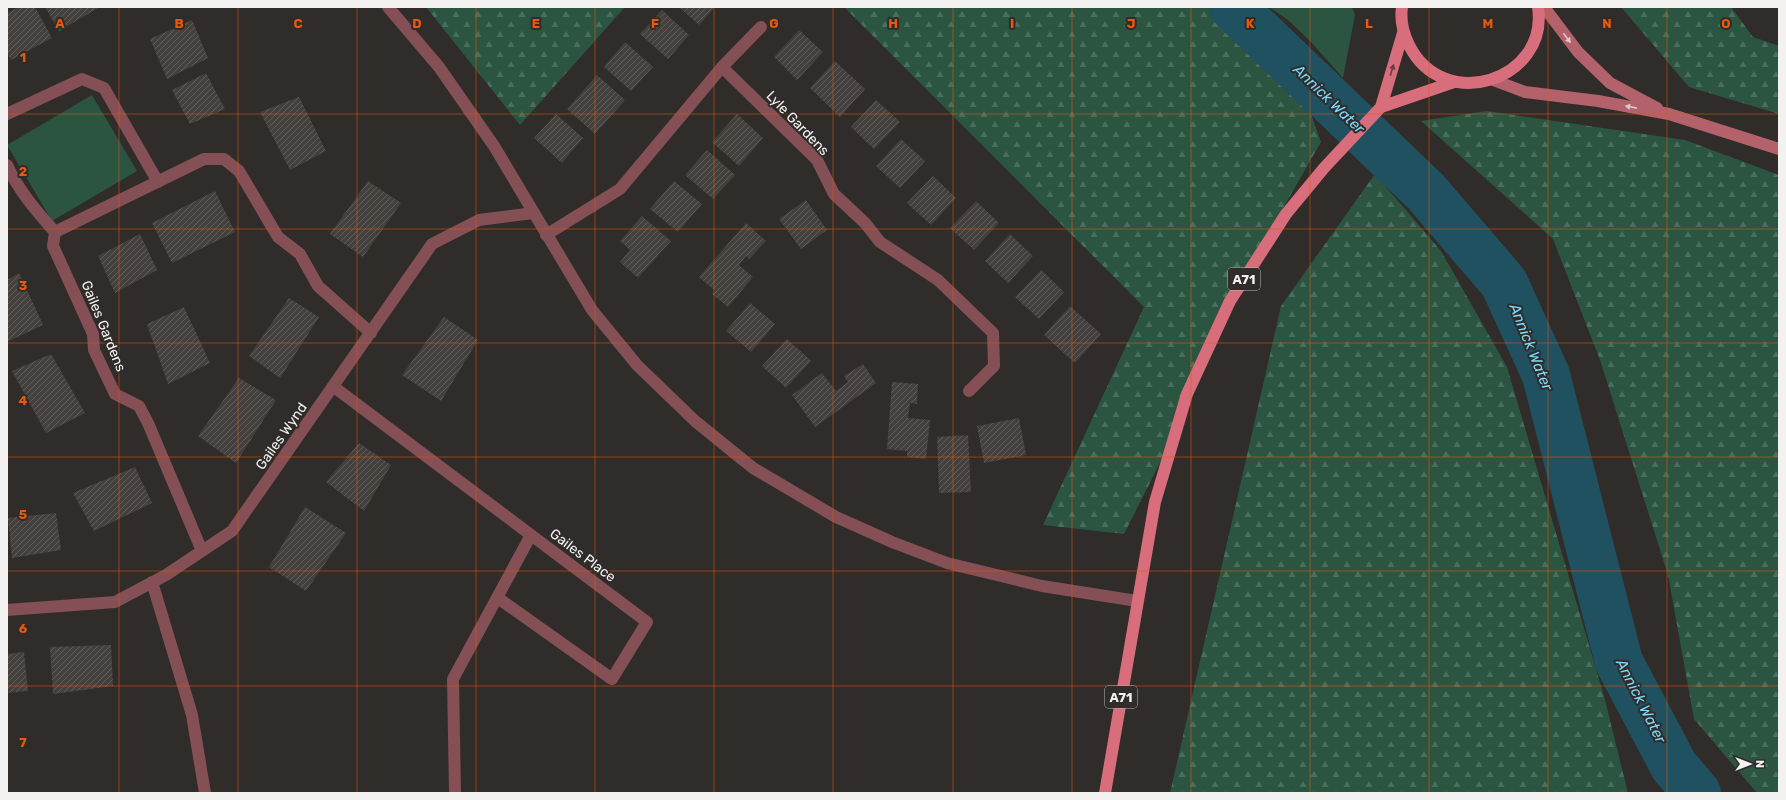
<svg xmlns="http://www.w3.org/2000/svg" width="1786" height="800" viewBox="0 0 1786 800" font-family="Rubik,sans-serif">
<style>
.forest{fill:url(#forest-firs)}
.green{fill:#2b5541}
.lines{fill:none;stroke-linecap:round;stroke-linejoin:round}
.river{stroke:#205161;stroke-width:48}
.building{fill:url(#building-hatch)}
.street{stroke:#844f55;stroke-width:12}
.secondary{stroke:#b3616b;stroke-width:12}
.primary{stroke:#d86d7c;stroke-width:12}
.oneway{fill:#e0c6c8}
.oneway2{fill:#624043}
.grid{fill:none;stroke:#e8590c;stroke-width:1;stroke-opacity:0.55}
.labels{text-anchor:middle;stroke-width:4;stroke-linejoin:round;paint-order:stroke}
.shield{fill:#2f2c2a;stroke:#b9b7b5;stroke-width:1}
.shield-label{font-size:13px;font-weight:bold;fill:#f4f2f0}
.street-label{font-size:14px;fill:#f4f2f0;stroke:#2f2c2a}
.water-label{font-size:15px;font-style:italic;fill:#79d8fb;stroke:#2f2c2a}
.grid-label{font-size:13px;text-anchor:middle;font-weight:bold;fill:#e8590c;stroke:#2f2c2a;stroke-width:4;stroke-linejoin:round;paint-order:stroke}
</style>
<defs>
<pattern id="forest-firs" width="22" height="20" patternUnits="userSpaceOnUse"><rect width="22" height="20" fill="#2b5541"/><path d="M5 1l3.5 6h-7zM16 11l3.5 6h-7z" fill="#4a6e5d"/></pattern>
<pattern id="building-hatch" width="6" height="6" patternUnits="userSpaceOnUse"><rect width="6" height="6" fill="#44403e"/><path d="M-1 1l2-2M0 6l6-6M5 7l2-2" fill="none" stroke="#605c5a"/></pattern>
</defs>
<rect width="100%" height="100%" fill="#2f2c2a"/>
<!-- forest -->
<path class="forest" d="M426 7H625L520 125Z
M844 7H1233L1294 67 1321 142 1230 301 1175 433 1124 534 1043 525 1144 307Z
M1621 7H1731L1753 37 1779 46V114L1689 87Z
M1487 111 1685 140 1779 175V793H1757L1694 719 1668 575 1600 360 1553 239 1421 121Z
M1375 174 1441 251 1507 367 1604 696 1628 793H1170L1281 306Z"/>
<!-- green -->
<path class="green" d="M1269 7H1352L1355 15 1343 78 1311 42 1288 20Z
M92 95 137 171 52 221 7 145Z"/>
<g class="lines">
<!-- river -->
<path class="river" d="M1233 7 1426 192 1504 283 1546 375 1619 662 1674 766 1697 793"/>
</g>
<!-- building -->
<path class="building" d="M19 7H35L52 38 11 60 7 53V13Z
M45 7H100L59 31Z
M679 7H715L699 25Z
M662 10 689 35 668 59 640 34Z
M192 20 208 58 167 79 150 39Z
M799 30 823 52 797 80 774 57Z
M625 42 653 67 631 91 604 67Z
M835 61 865 89 840 117 810 88Z
M206 73 225 109 190 124 172 90Z
M597 75 625 100 595 134 567 109Z
M299 97 326 151 290 170 260 112Z
M876 100 900 122 874 149 851 127Z
M556 114 583 138 562 163 534 138Z
M737 114 763 138 739 166 712 142Z
M901 139 925 161 900 188 876 166Z
M707 150 735 175 713 199 685 175Z
M933 176 956 198 931 225 907 203Z
M368 181 401 203 363 257 330 234Z
M674 181 702 204 678 232 650 209Z
M215 191 235 232 172 263 152 223Z
M806 200 827 230 801 249 779 219Z
M976 201 999 223 974 250 950 228Z
M642 216 671 241 638 278 620 262 630 250 620 241Z
M746 223 766 241 749 259 746 256 739 265 753 277 728 307 712 294 715 291 699 277Z
M140 234 157 270 115 293 98 256Z
M1010 234 1033 256 1008 283 985 261Z
M1041 270 1064 292 1039 319 1015 297Z
M19 273 43 325 7 342V280Z
M289 298 319 317 280 378 249 356Z
M750 303 775 324 751 352 726 331Z
M1070 306 1101 334 1075 363 1044 335Z
M184 307 210 363 168 384 147 324Z
M444 317 478 340 441 401 402 375Z
M787 339 811 361 786 388 762 366Z
M51 354 85 413 46 433 12 371Z
M863 364 876 383 815 427 792 395 822 373 836 391 848 382 844 376Z
M239 378 276 400 236 463 198 436Z
M892 382 918 384 917 404 910 403 908 418 930 420 926 459 907 457V451L887 449Z
M1019 418 1026 455 984 463 977 426Z
M968 435 971 492 939 493 937 437Z
M359 443 391 465 364 511 326 482Z
M135 467 152 503 94 531 73 493Z
M305 507 346 533 306 591 269 567Z
M56 513 61 550 12 558 8 518Z
M111 645 113 686 53 694 50 647Z
M24 652 28 691 7 693V654Z"/>
<g class="lines">
<!-- street -->
<path class="street" d="M388 7 439 67 494 146 592 310 637 365 695 421 753 468 836 517 892 542 947 563 1042 586 1137 601
M722 67 817 160 834 194 865 223 880 242 938 280 993 333 994 366 969 391
M7 114 82 79 104 88 158 182
M7 165C18 190 37 212 55 232
M546 235 620 189 722 67 761 27
M334 387 647 622 612 679 498 598
M202 551 148 423 139 406 115 394 94 350 93 334 53 246 55 232 204 159H224L239 171 278 237 300 254 318 286 371 333
M152 582 192 715 205 793
M7 610 115 602 166 575 232 531 432 244 479 220 533 213
M455 793 453 679 531 535"/>
<!-- secondary -->
<path class="secondary" d="M1544 7 1578 52 1610 83 1657 108
M1493 80 1525 92 1598 101 1669 114 1779 149"/>
<!-- primary -->
<path class="primary" d="M1402 7C1400 21 1403 33 1409 45 1443 114 1549 81 1538 7
M1381 107 1454 82
M1105 793 1155 502 1187 394 1230 301 1286 214 1324 168 1381 107 1403 33"/>
</g>
<!-- one-way arrows -->
<defs><path id="oneway-solid" d="M-6-.8H1V-3.2L6.5 0L1 3.2V.8H-6Z"/></defs>
<g class="oneway">
<use href="#oneway-solid" transform="translate(1567 38) rotate(53)"/>
<use href="#oneway-solid" transform="translate(1631 107) rotate(-169)"/>
</g>
<use class="oneway2" href="#oneway-solid" transform="translate(1392 70) rotate(-73)"/>
<!-- grid -->
<path class="grid" d="M119 7V793M238 7V793M357 7V793M476 7V793M595 7V793M714 7V793M833 7V793M953 7V793M1072 7V793M1191 7V793M1310 7V793M1429 7V793M1548 7V793M1667 7V793M7 114H1779M7 229H1779M7 343H1779M7 457H1779M7 571H1779M7 686H1779"/>
<g class="labels">
<!-- shield labels -->
<g class="shield">
<rect x="1228" y="268" width="32" height="22" rx="3"/>
<rect x="1105" y="686" width="32" height="22" rx="3"/>
</g>
<g class="shield-label">
<text x="1244" y="284">A71</text>
<text x="1121" y="702">A71</text>
</g>
<!-- street labels -->
<g class="street-label">
<text transform="translate(798 123) rotate(46)" y="5">Lyle Gardens</text>
<text transform="translate(104 326) rotate(68)" y="5">Gailes Gardens</text>
<text transform="translate(281 436) rotate(-55)" y="5">Gailes Wynd</text>
<text transform="translate(583 555) rotate(37)" y="5">Gailes Place</text>
</g>
<!-- water labels -->
<g class="water-label">
<text transform="translate(1329 99) rotate(44)" y="5">Annick Water</text>
<text transform="translate(1531 347) rotate(68)" y="5">Annick Water</text>
<text transform="translate(1641 701) rotate(63)" y="5">Annick Water</text>
</g>
</g>
<g class="grid-label">
<text x="60" y="28">A</text>
<text x="179" y="28">B</text>
<text x="298" y="28">C</text>
<text x="417" y="28">D</text>
<text x="536" y="28">E</text>
<text x="655" y="28">F</text>
<text x="774" y="28">G</text>
<text x="893" y="28">H</text>
<text x="1012" y="28">I</text>
<text x="1131" y="28">J</text>
<text x="1250" y="28">K</text>
<text x="1369" y="28">L</text>
<text x="1488" y="28">M</text>
<text x="1607" y="28">N</text>
<text x="1726" y="28">O</text>
<text x="23" y="62">1</text>
<text x="23" y="176">2</text>
<text x="23" y="290">3</text>
<text x="23" y="405">4</text>
<text x="23" y="519">5</text>
<text x="23" y="633">6</text>
<text x="23" y="747">7</text>
</g>
<!-- border -->
<rect width="1786" height="800" fill="none" stroke="#f4f2f0" stroke-width="16"/>
<!-- north arrow -->
<g transform="translate(1750 764) rotate(90)" stroke="#2f2c2a" stroke-width="3" paint-order="stroke">
<path d="M0-3L7 15L0 10L-7 15Z" fill="#f4f2f0"/>
<text y="-6" font-size="11" font-weight="bold" text-anchor="middle" fill="#f4f2f0">N</text>
</g>
</svg>
